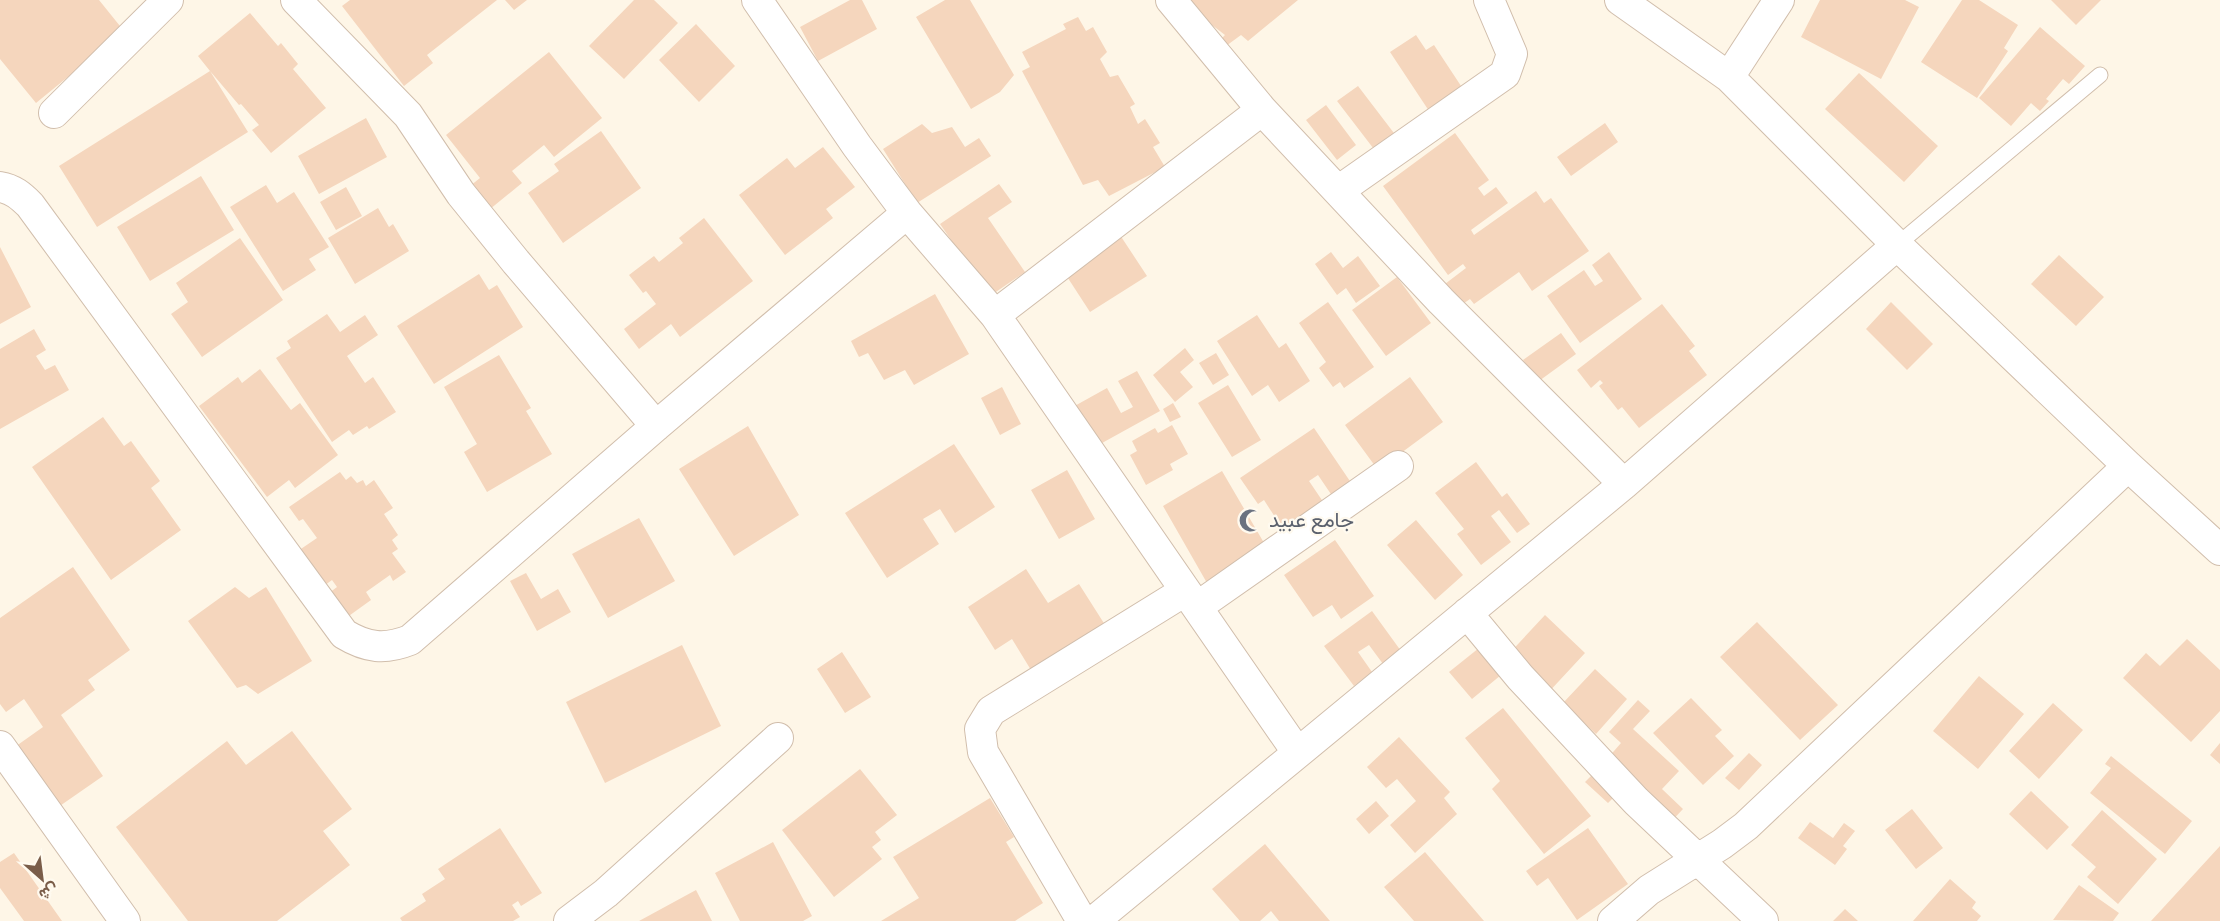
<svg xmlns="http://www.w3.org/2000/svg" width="2220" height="921" viewBox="0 0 2220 921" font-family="'Archivo Narrow',Vazirmatn,sans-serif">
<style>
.building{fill:#f5d6bd}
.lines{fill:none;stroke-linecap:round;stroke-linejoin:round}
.service-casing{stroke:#d1beac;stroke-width:17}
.minor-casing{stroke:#d1beac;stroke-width:32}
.service{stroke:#fff;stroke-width:15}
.minor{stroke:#fff;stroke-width:30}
.labels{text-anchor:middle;stroke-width:4.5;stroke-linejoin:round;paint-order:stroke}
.worship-label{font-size:21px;fill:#5b616d;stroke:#fffaef;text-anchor:start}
</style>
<rect width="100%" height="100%" fill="#fef6e7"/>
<!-- building -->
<path class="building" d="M0 0H99L124 31 36 103 0 59Z
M350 0H497L427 55 433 63 404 86 342 6Z
M505 0H527L514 10Z
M634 0H654L678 23 624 79 589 46Z
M850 0H862L877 29 818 61 800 27Z
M945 0H970L1014 75 1000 92 971 109 916 17Z
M1191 0H1298L1248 41 1241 35 1226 46 1220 40 1225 35 1203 18Z
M1820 0H1905L1919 7 1881 79 1801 37Z
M1962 0H1979L2018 25 2004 48 2008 51 1977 98 1921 62Z
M2051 0H2101L2076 25Z
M250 13 278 46 281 43 298 64 293 69 326 108 271 153 252 130 259 125 241 104 239 105 210 71 248 132 97 227 59 166 210 71 198 56Z
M1078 17 1086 31 1093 27 1107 52 1100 59 1110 77 1118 75 1135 104 1130 107 1138 124 1145 119 1160 143 1153 147 1165 167 1109 196 1098 180 1083 185 1022 71 1030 67 1022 52 1066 29 1063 24Z
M696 24 735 66 699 102 659 60Z
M2040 27 2085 66 2069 84 2063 79 2046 99 2049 101 2040 111 2031 103 2011 126 1979 98Z
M1416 35 1426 50 1434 45 1465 92 1431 114 1390 52Z
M549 52 602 118 554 157 544 145 512 171 522 183 484 214 465 190 480 178 446 135Z
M1859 73 1938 146 1904 182 1825 109Z
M1358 86 1400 141 1380 157 1337 101Z
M1326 105 1356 145 1337 160 1306 120Z
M366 118 387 157 319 194 298 156Z
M1605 123 1618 142 1571 176 1557 157Z
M922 124 932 133 952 127 965 147 979 138 991 156 917 203 883 149Z
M601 131 641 188 563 243 528 193 559 171 554 164Z
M1455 133 1489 180 1478 188 1484 196 1496 187 1508 203 1471 230 1474 235 1536 191 1544 203 1551 198 1589 251 1532 291 1519 272 1474 304 1470 299 1457 308 1441 287 1466 268 1463 264 1448 275 1383 186Z
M823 147 855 187 826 209 833 218 785 255 739 195 787 158 795 168Z
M201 176 234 230 150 281 117 227Z
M999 184 1012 202 988 218 1025 272 990 296 940 224Z
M266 185 277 203 294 192 329 247 309 259 316 270 283 291 230 207Z
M346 187 362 216 336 230 320 202Z
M378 208 389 227 393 224 409 251 355 284 328 238Z
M704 218 753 281 680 337 671 324 639 349 624 329 656 304 646 291 643 293 629 275 654 256 659 262 683 243 679 238Z
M1120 235 1147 276 1090 312 1064 272Z
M240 238 283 300 202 357 171 314 188 302 176 283Z
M0 247 31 307 0 324Z
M1331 252 1343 268 1358 256 1380 286 1356 303 1346 288 1337 295 1315 264Z
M1609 252 1642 299 1580 343 1547 296 1584 270 1595 286 1603 281 1592 265Z
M2059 255 2104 297 2076 326 2031 284Z
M479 274 489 290 497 285 523 327 434 384 397 326Z
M1397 277 1431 323 1386 356 1352 310Z
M935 294 969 354 914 385 905 370 884 380 868 353 859 357 851 341Z
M1328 302 1374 367 1344 388 1340 382 1333 387 1319 368 1326 362 1299 323Z
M1891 302 1933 344 1907 370 1866 329Z
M1662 304 1695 346 1689 351 1707 375 1639 428 1622 407 1618 410 1599 386 1603 383 1600 380 1591 388 1577 370Z
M327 314 340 332 365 315 378 335 347 356 365 383 373 377 396 412 369 429 367 426 353 435 349 430 332 442 276 358 291 348 287 341Z
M1257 315 1279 348 1286 343 1310 381 1279 402 1268 385 1252 396 1217 341Z
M34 329 46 350 36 356 45 370 55 365 69 390 0 429V349Z
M1561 333 1576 354 1539 381 1523 360Z
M1185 348 1194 360 1180 372 1193 387 1175 402 1153 375Z
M1216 353 1229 375 1213 385 1199 363Z
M499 355 531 408 526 411 552 454 487 492 464 452 477 444 444 387Z
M260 369 291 410 300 403 338 455 295 488 289 480 267 497 199 406 238 377 242 383Z
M1137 371 1160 411 1093 448 1071 408 1107 388 1121 413 1133 407 1118 381Z
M1410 377 1443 422 1378 470 1345 425Z
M1228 385 1261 440 1232 457 1198 403Z
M1002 387 1021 424 1000 435 981 398Z
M1173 403 1181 417 1170 422 1163 409Z
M103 417 124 446 131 441 160 481 151 488 181 530 111 580 32 467Z
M1172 425 1188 454 1170 464 1173 470 1146 485 1130 455 1137 451 1132 441 1155 428 1158 433Z
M748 426 799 515 734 556 679 469Z
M1314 428 1358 493 1339 506 1318 475 1309 481 1330 512 1289 539 1264 500 1258 504 1240 478Z
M954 444 995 507 955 533 940 509 923 519 939 544 887 578 845 513Z
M1476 462 1502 497 1507 493 1530 524 1517 533 1499 510 1491 516 1511 542 1481 565 1457 534 1464 529 1435 493Z
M1067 470 1095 519 1059 539 1031 490Z
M1222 471 1267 548 1207 583 1163 506Z
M340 472 346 480 351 476 357 483 363 480 366 486 374 480 393 508 384 514 398 535 392 540 398 549 392 553 406 572 393 581 390 575 366 592 371 600 346 618 329 593 337 587 332 580 317 591 292 555 317 538 303 519 299 521 289 507Z
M639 518 675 581 608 618 572 554Z
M1416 520 1463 575 1435 600 1387 545Z
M1335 540 1374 596 1341 619 1332 605 1313 617 1284 575Z
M73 567 130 650 88 680 95 690 61 715 103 776 54 810 12 749 43 727 24 699 6 712 0 704V618Z
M1026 569 1048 603 1079 584 1107 628 1034 675 1012 639 995 650 968 607Z
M526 573 541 599 558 589 571 612 537 631 510 581Z
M235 587 249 598 266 587 312 661 258 694 246 685 237 688 188 621Z
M1372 611 1401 651 1383 664 1369 645 1358 652 1372 672 1354 686 1324 646Z
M1545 615 1585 653 1546 695 1505 658Z
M1757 622 1838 705 1800 740 1720 657Z
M2187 639 2220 670V711L2191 742 2123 678 2146 653 2160 666Z
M682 645 721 726 605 783 566 702Z
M1479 648 1501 675 1472 699 1449 672Z
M842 652 871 697 845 713 817 669Z
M1595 669 1627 699 1596 734 1563 703Z
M1979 676 2024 714 1978 769 1933 731Z
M1691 698 1722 730 1715 736 1734 756 1703 785 1653 733Z
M1638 700 1650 711 1633 729 1679 771 1662 789 1683 809 1667 826 1607 759 1621 743 1609 732Z
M2053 703 2083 730 2039 779 2009 751Z
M1503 708 1591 816 1544 854 1492 789 1500 781 1465 738Z
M292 731 352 809 323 831 350 865 277 921H188L116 827 227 741 246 765Z
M1399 737 1450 792 1444 798 1457 814 1415 853 1390 825 1416 801 1397 779 1386 788 1367 767Z
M2220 743V764L2210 755Z
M1749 753 1762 765 1739 790 1725 778Z
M2111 756 2192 821 2165 854 2090 793 2111 768 2105 764Z
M860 769 897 815 875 832 881 840 872 847 882 859 834 897 782 830Z
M1594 773 1617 794 1608 803 1585 782Z
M2031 791 2069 827 2047 850 2009 814Z
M990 798 1014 837 1006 842 1043 903 1015 921H881L919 898 893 857Z
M1376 801 1389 816 1369 834 1356 819Z
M1912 809 1943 848 1916 869 1885 830Z
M2102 810 2157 859 2118 904 2087 877 2096 867 2071 845Z
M1810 822 1833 838 1844 823 1855 831 1843 846 1847 849 1835 865 1798 838Z
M500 828 542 893 521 906 518 901 512 905 520 917 513 921H402L400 918 426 901 422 894 445 879 438 869Z
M1588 828 1628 884 1577 920 1548 878 1537 886 1526 871Z
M773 842 812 916 803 921H740L715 873Z
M1265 844 1330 921H1279L1271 911 1260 921H1240L1212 889Z
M2220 846V921H2151Z
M1425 852 1484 921H1414L1384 887Z
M14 853 62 921H24L0 888V862Z
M1950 879 1976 902 1972 908 1981 916 1977 921H1913Z
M2079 885 2119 913 2113 921 2053 920Z
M696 890 712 921H639Z
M1845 909 1858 921H1833Z"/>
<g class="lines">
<defs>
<path id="service" d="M1897 245 2100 75"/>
<path id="minor" d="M296 0 408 115 461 194 516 262 656 426
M757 0 857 146 907 213 995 315 1297 752
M1171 0 1262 110 1441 301 1624 484
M1620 0 1729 77 1897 245 2128 466 2220 550
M1729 77 1779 0
M54 113 168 0
M0 187C13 189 21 196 30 205L344 634C367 648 385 650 410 640L656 426 907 213
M1338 191 1505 74 1512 54 1489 0
M995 315 1262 110
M1197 607 1398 466
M1467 613 1520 677 1636 801 1763 921
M0 746 125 921
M569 921 606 893 778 738
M1082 921 983 752 980 729 991 711 1185 591
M1094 921 1624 484 1897 245
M1613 921 1649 890 1722 844 1746 826 2128 466"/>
</defs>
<!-- service casing -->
<use href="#service" class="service-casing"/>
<!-- minor casing -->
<use href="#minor" class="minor-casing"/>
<!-- service -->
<use href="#service" class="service"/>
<!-- minor -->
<use href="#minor" class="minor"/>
</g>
<!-- icons -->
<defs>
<symbol id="mosque-bare" viewBox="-9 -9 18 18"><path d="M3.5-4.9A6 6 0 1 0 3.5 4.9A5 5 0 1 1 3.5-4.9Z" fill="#6b7280" stroke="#fffaef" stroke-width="2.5" paint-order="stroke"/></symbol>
</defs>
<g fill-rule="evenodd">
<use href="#mosque-bare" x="1234" y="504" width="33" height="33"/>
</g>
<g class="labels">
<!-- worship labels -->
<g class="worship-label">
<text x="1269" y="527">جامع عبيد</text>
</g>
</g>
<!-- north arrow -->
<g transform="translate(42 879) rotate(152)" stroke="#fffaef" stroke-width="4.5" paint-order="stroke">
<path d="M0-4.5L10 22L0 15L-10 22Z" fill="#7a5d49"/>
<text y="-9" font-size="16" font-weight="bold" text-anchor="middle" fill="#7a5d49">ش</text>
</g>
</svg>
